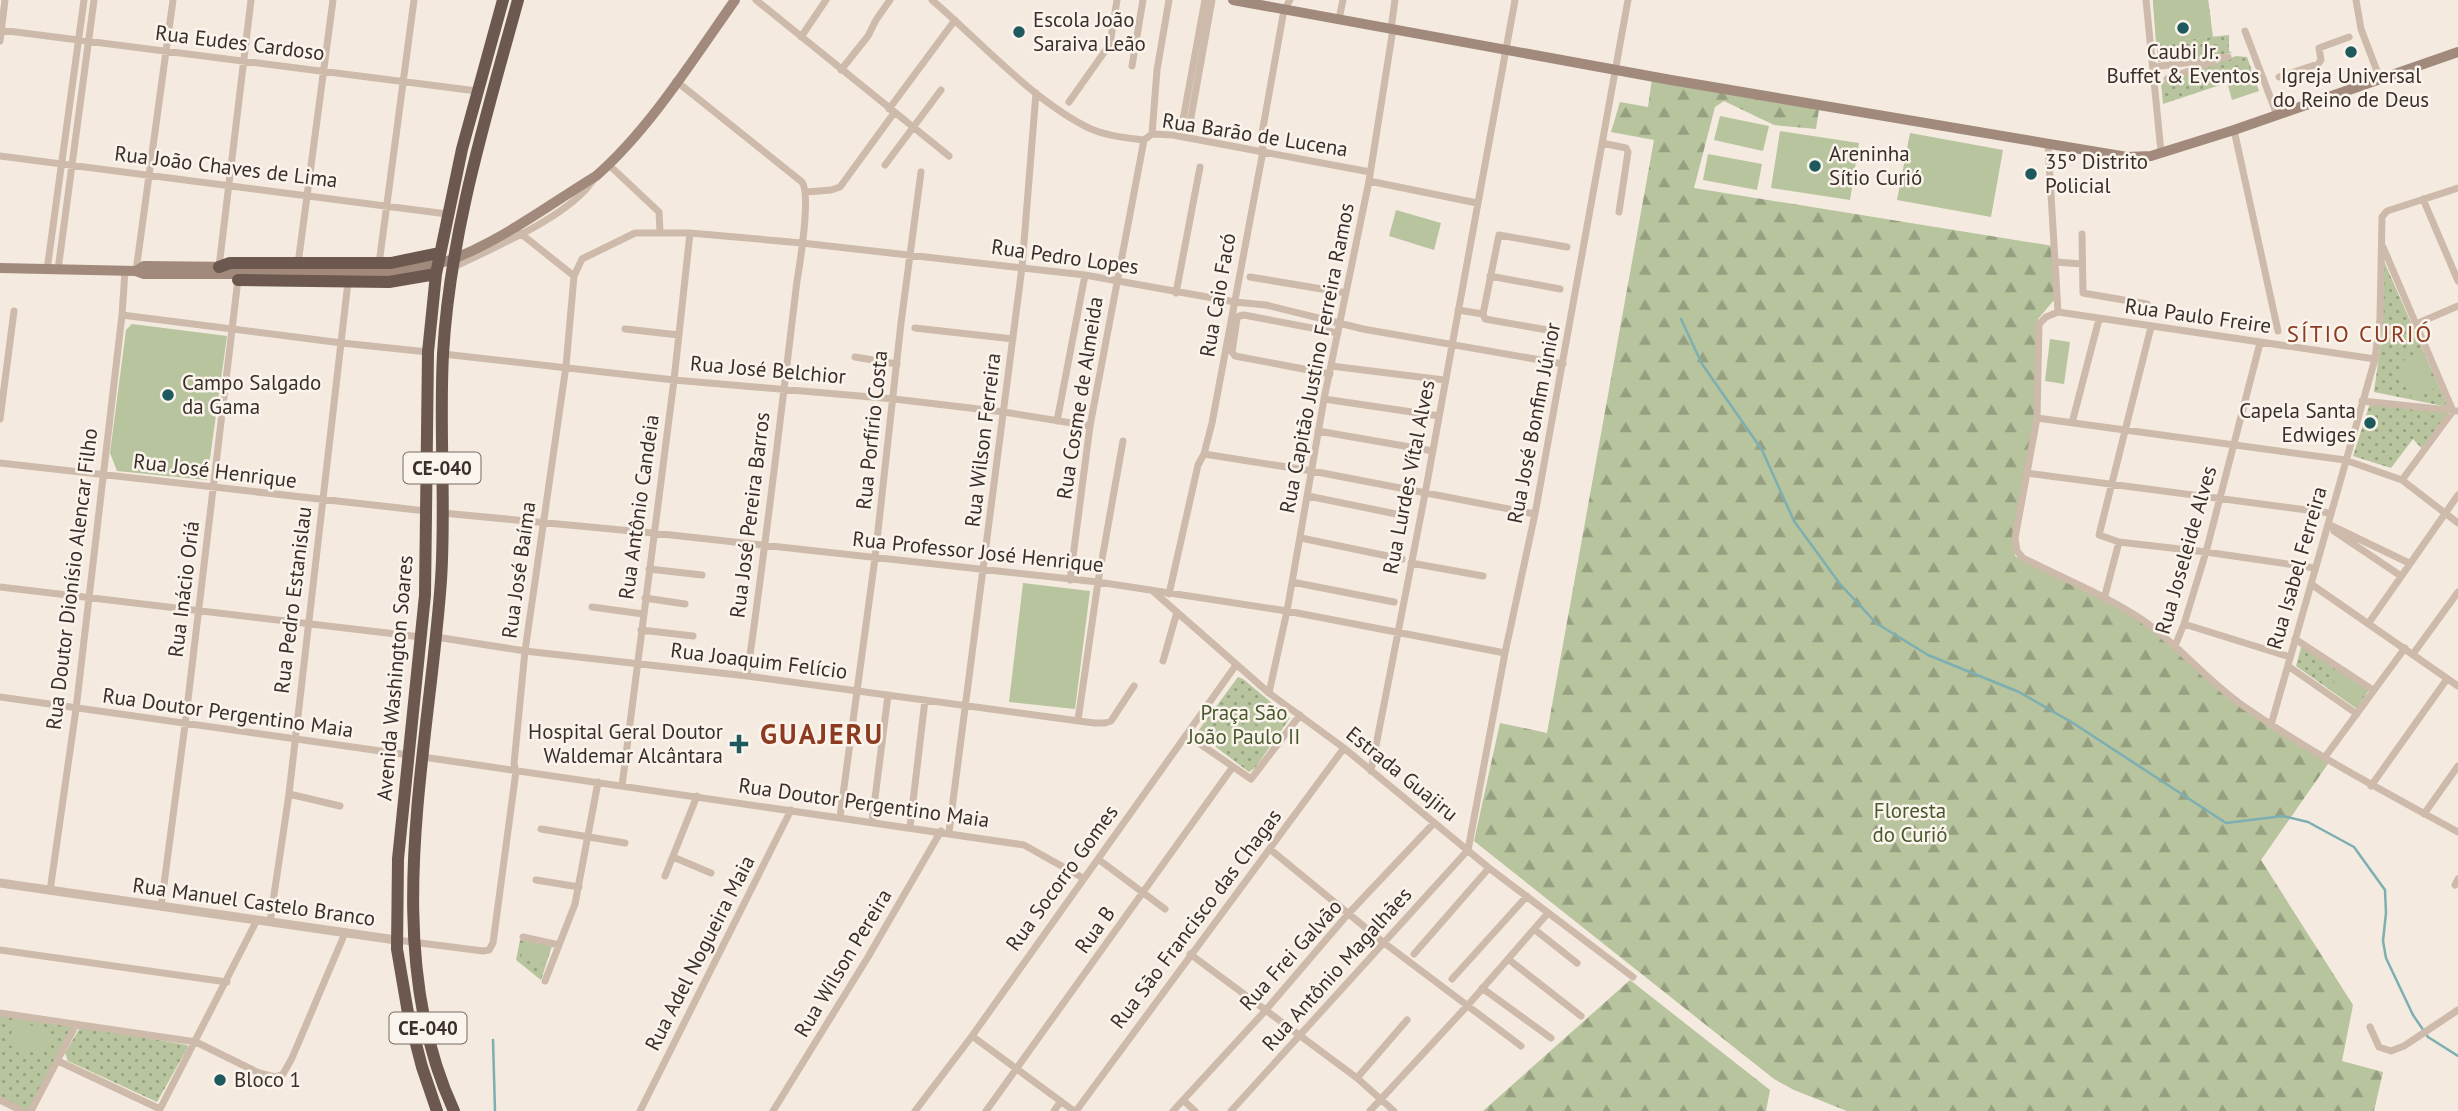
<svg xmlns="http://www.w3.org/2000/svg" width="2458" height="1111" viewBox="0 0 2458 1111" font-family="'PT Sans',sans-serif">
<style>
.grass{fill:url(#grass-dots)}
.forest{fill:url(#forest-firs)}
.pitch{fill:#b7c49e}
.lines{fill:none;stroke-linecap:round;stroke-linejoin:round}
.stream{stroke:#7dafb2;stroke-width:2.5}
.minor{stroke:#cdbaaa;stroke-width:7}
.tertiary{stroke:#cdbaaa;stroke-width:9}
.secondary{stroke:#a1897b;stroke-width:10}
.trunk{stroke:#6c584e;stroke-width:12}
.poi-dot{fill:#1e595d;stroke:#fbf4ec;stroke-width:2.5}
.labels{text-anchor:middle;stroke-width:5;stroke-linejoin:round;paint-order:stroke}
.shield{fill:#fbf4ec;stroke:#746a64;stroke-width:2}
.shield-label{font-size:19px;font-weight:bold;fill:#3a2f2a}
.poi-label{font-size:21px;fill:#3a2f2a;stroke:#fbf4ec;text-anchor:start}
.street-label{font-size:21px;fill:#3a2f2a;stroke:#fbf4ec}
.park-label{font-size:21px;fill:#49592d;stroke:#fbf4ec}
.neighbourhood-label{font-size:23px;letter-spacing:2px;fill:#8c3b20;stroke:#fbf4ec}
.district-label{font-size:28px;font-weight:bold;letter-spacing:2px;fill:#8c3b20;stroke:#fbf4ec}
</style>
<defs>
<pattern id="grass-dots" width="8" height="8" patternUnits="userSpaceOnUse" patternTransform="scale(1.75)"><rect width="8" height="8" fill="#b7c49e"/><path d="M2 2h.1M6 6h.1" fill="none" stroke="#96a081" stroke-width="1.8" stroke-linecap="round"/></pattern>
<pattern id="forest-firs" width="22" height="20" patternUnits="userSpaceOnUse" patternTransform="scale(1.75)"><rect width="22" height="20" fill="#b7c49e"/><path d="M5 1l3.5 6h-7zM16 11l3.5 6h-7z" fill="#96a081"/></pattern>
</defs>
<rect width="100%" height="100%" fill="#f4eadf"/>
<!-- grass -->
<path class="grass" d="M2153 0H2208L2211 20 2183 40 2229 35V51L2232 53 2158 62Z
M2236 56 2247 57 2253 74 2163 104 2161 83Z
M2383 259 2448 407 2374 392 2382 333Z
M2371 400 2449 412 2422 449 2413 439 2391 468 2353 456Z
M2302 644 2369 690 2357 709 2296 666Z
M1238 677 1243 679 1290 718 1255 768 1249 772 1200 735 1198 731Z
M520 940 552 946 541 980 516 960Z
M0 1014 76 1025 31 1111H22L0 1100Z
M81 1026 187 1045 188 1047 157 1102 68 1061 65 1053Z"/>
<!-- forest -->
<path class="forest" d="M2253 74 2259 91 2232 100 2227 82Z
M1652 79 1819 109 1816 129 1774 125 1724 101 1715 107 1694 188 2053 246 2054 300 2038 319 2035 422 2015 556 2119 606 2182 648 2210 681 2330 761 2261 860 2353 1005 2342 1061 2383 1072 2374 1111H1847L1794 1090 1774 1079 1474 841 1500 723 1547 733 1654 140 1611 132 1620 102 1648 107Z
M1630 980 1770 1090 1766 1111H1483Z"/>
<!-- pitch -->
<path class="pitch" d="M2153 0H2208L2213 37 2156 43Z
M1720 116 1769 126 1763 151 1714 140Z
M1780 131 1859 143 1850 200 1771 188Z
M1910 133 2003 150 1991 217 1897 200Z
M1708 154 1762 164 1757 190 1703 180Z
M1396 210 1441 223 1434 250 1389 236Z
M132 324 227 336 207 480 117 471 110 453 126 330Z
M2050 339 2070 342 2064 384 2045 381Z
M2421 353 2436 388 2412 398 2398 363Z
M1023 583 1090 591 1075 709 1009 702Z
M2341 673 2367 691 2356 706 2330 687Z
M1260 704 1285 722 1275 737 1249 719Z
M1234 718 1250 730 1233 753 1217 742Z
M526 942 549 949 544 964 521 957Z
M13 1023 51 1028 47 1051 10 1046Z"/>
<g class="lines">
<!-- stream -->
<path class="stream" d="M1681 319 1702 364 1762 450 1794 521 1840 584 1876 623 1928 655 2019 692 2073 723 2226 823 2283 816 2308 822 2354 847 2385 890 2386 913 2383 941 2386 958 2413 1015 2428 1037 2458 1056
M493 1040 495 1111"/>
<!-- minor -->
<path class="minor" d="M756 0 949 156
M932 0C980 41 1034 102 1091 129 1108 136 1126 138 1144 140L1152 134 1173 135 1370 172
M1205 0 1183 120 1184 125 1187 126 1190 123 1212 0
M2146 0 2161 152
M2356 0 2361 29 2380 79
M1339 19 1343 0
M1391 29 1395 0
M0 30 477 91
M2245 31 2277 115
M801 37 826 0
M0 41 5 0
M1132 66 1143 0
M2154 67 2228 57
M841 70 868 36 876 20 890 0
M2279 77 2318 64 2321 60 2319 48 2349 37
M2167 79 2213 62
M676 81 802 182C811 195 800 263 797 281 781 413 766 545 747 676
M1069 102 1110 44 1117 0
M889 109 955 20
M2234 130 2278 331
M1152 134 1157 70 1169 0
M1602 143 1626 148 1628 152 1619 212
M2048 144 2058 312 2046 317 2039 324 2037 418 2015 538 2017 551 2023 558C2062 578 2105 595 2141 619 2178 644 2205 679 2242 705 2311 753 2385 792 2458 832
M0 156 447 214
M609 165 659 212 660 232
M885 165 941 90
M1369 181 1477 203
M806 192 831 190 840 187 894 113
M2423 199 2458 281
M520 233 574 276
M2082 234 2083 293 2147 304
M2383 247 2453 411 2402 480
M2056 262 2082 264
M298 264 333 0
M379 264 414 0
M219 267 251 0
M452 268C494 247 569 217 594 179
M47 270 84 0
M58 270 94 0
M136 271 173 0
M1490 276 1560 289
M1250 277 1346 293
M1176 293 1200 167
M1458 310 1483 314
M2058 312 2375 359
M122 315 342 343 428 352
M2416 324 2458 306
M2151 327 2099 535 2119 542 2206 552 2315 568
M915 328 1013 339
M625 329 679 335
M1553 331 1485 319 1483 314 1499 235 1567 247
M443 354 674 380 894 399 1004 412 1090 426
M855 357 897 364
M1331 366 1444 380
M1330 374 1235 356 1232 352 1237 319 1239 316 1244 315 1338 333
M1324 399 1439 416
M2362 401 2458 411
M2037 418 2345 460 2402 480 2458 523
M0 419 14 311
M1057 421 1085 275
M2072 423 2099 319
M1318 431 1433 451
M1204 454 1312 471 1535 514
M0 463 426 511
M2026 473 2330 513
M1308 496 1406 516
M443 513 653 533 1098 582 1287 611 1505 653
M2328 524 2409 563
M2334 531 2401 576
M1301 538 1402 559
M1411 563 1483 576
M649 569 702 575
M1070 580 1090 426 1144 140
M1292 582 1394 602
M2311 584 2458 686
M0 587 421 637
M1154 592 1269 693 1344 748 1489 868 1633 977
M1169 594 1198 465 1204 454 1212 423 1263 151 1262 133 1284 10 1290 0
M645 598 685 604
M2104 599 2119 542
M592 607 643 614
M2184 624 2290 657
M2368 624 2458 495
M641 630 693 636
M436 637 525 651 747 676 1094 723H1105L1111 721 1134 686
M2295 639 2373 690
M2175 646 2184 624 2206 552 2260 343
M2413 654 2458 592
M1163 661 1177 612
M2288 666 2357 714
M1269 693 1287 611 1324 399 1369 181 1393 29
M0 697 409 755
M1078 720 1098 582 1123 441
M2271 725 2375 359 2380 319 2382 217 2387 211 2458 188
M1187 735 1251 779 1300 715
M423 757 1024 845 1083 878
M2325 757 2405 648
M1371 771 1425 494 1515 0
M622 786 674 380 690 233
M2371 786 2447 679
M289 794 340 806
M2424 814 2458 766
M840 817 875 558 901 323 921 172
M872 822 888 695
M910 827 925 700
M541 829 625 843
M949 832 1022 267 1036 93
M1271 850 1383 942 1521 1046
M673 857 711 873
M1098 859 1165 909
M665 876 697 796
M536 880 579 887
M2455 885 2458 879
M50 891 76 709 122 315 125 271
M161 907 185 725 238 279
M270 922 289 794 348 282
M1534 929 1577 963
M523 937 559 945
M397 940 483 951 489 950 493 943 516 771 514 764 525 651 566 366 574 276 582 259 635 233H690L802 243 1085 275 1235 302 1266 305 1363 329 1563 364
M0 950 227 982
M1190 954 1357 1078 1394 1111
M1414 954 1489 868
M1508 959 1581 1016
M1452 979 1527 896
M545 981 575 904 598 782
M1482 988 1551 1038
M0 1013 196 1042 259 1073 275 1077 283 1074 292 1058 345 933
M2370 1027 2379 1047 2391 1051 2404 1046 2458 1010
M972 1036 1074 1111
M58 1061 160 1109
M1357 1078 1407 1020
M0 1100 22 1111
M1183 1100 1195 1111
M31 1111 76 1025
M159 1111 257 920
M640 1111 791 810
M773 1111 868 957 941 831
M915 1111 972 1036 1236 665
M986 1111 1232 768
M1054 1111 1061 1101
M1076 1111 1344 748
M1173 1111 1265 1011 1348 914 1434 823
M1231 1111 1468 850 1505 653 1535 514 1628 0
M1370 1111 1468 1005 1548 913"/>
<!-- tertiary -->
<path class="tertiary" d="M0 883 396 940"/>
<!-- secondary -->
<path class="secondary" d="M1233 0 1671 80 2127 157 2151 156 2234 130 2458 52
M0 268 136 271 144 274H238L245 271
M136 271 144 266 235 267 245 271C308 272 388 280 447 261 497 244 550 204 596 176 649 130 694 58 735 0"/>
<!-- trunk -->
<path class="trunk" d="M219 267 230 263H391L439 253
M238 280 389 282 436 274
M437 1111 422 1067 408 1013 397 949 398 859 425 595 428 352 436 274 462 149 503 0
M454 1111C378 947 429 753 441 580 446 505 439 429 443 354 450 232 486 117 518 0"/>
</g>
<!-- markers -->
<g class="poi-dot">
<circle cx="2183" cy="28" r="7"/>
<circle cx="1019" cy="32" r="7"/>
<circle cx="2351" cy="52" r="7"/>
<circle cx="1815" cy="166" r="7"/>
<circle cx="2031" cy="174" r="7"/>
<circle cx="168" cy="395" r="7"/>
<circle cx="2370" cy="423" r="7"/>
<path d="M735.5 733.5h7v7h7v7h-7v7h-7v-7h-7v-7h7z"/>
<circle cx="220" cy="1080" r="7"/>
</g>
<g class="labels">
<!-- shield labels -->
<g class="shield">
<rect x="403.5" y="452.5" width="77" height="31" rx="5"/>
<rect x="389.5" y="1012.5" width="77" height="31" rx="5"/>
</g>
<g class="shield-label">
<text x="442" y="475">CE-040</text>
<text x="428" y="1035">CE-040</text>
</g>
<!-- poi labels -->
<g class="poi-label">
<text x="1033" y="27">Escola João<tspan x="1033" dy="24">Saraiva Leão</tspan></text>
<text x="2183" y="59" text-anchor="middle">Caubi Jr.<tspan x="2183" dy="24">Buffet &amp; Eventos</tspan></text>
<text x="2351" y="83" text-anchor="middle">Igreja Universal<tspan x="2351" dy="24">do Reino de Deus</tspan></text>
<text x="1829" y="161">Areninha<tspan x="1829" dy="24">Sítio Curió</tspan></text>
<text x="2045" y="169">35º Distrito<tspan x="2045" dy="24">Policial</tspan></text>
<text x="182" y="390">Campo Salgado<tspan x="182" dy="24">da Gama</tspan></text>
<text x="2356" y="418" text-anchor="end">Capela Santa<tspan x="2356" dy="24">Edwiges</tspan></text>
<text x="723" y="739" text-anchor="end">Hospital Geral Doutor<tspan x="723" dy="24">Waldemar Alcântara</tspan></text>
<text x="234" y="1087">Bloco 1</text>
</g>
<!-- street labels -->
<g class="street-label">
<text transform="translate(240 43) rotate(7)" y="7">Rua Eudes Cardoso</text>
<text transform="translate(1255 135) rotate(9)" y="7">Rua Barão de Lucena</text>
<text transform="translate(226 167) rotate(7)" y="7">Rua João Chaves de Lima</text>
<text transform="translate(1065 257) rotate(8)" y="7">Rua Pedro Lopes</text>
<text transform="translate(1218 295) rotate(-80)" y="7">Rua Caio Facó</text>
<text transform="translate(2198 316) rotate(8)" y="7">Rua Paulo Freire</text>
<text transform="translate(1317 358) rotate(-79)" y="7">Rua Capitão Justino Ferreira Ramos</text>
<text transform="translate(768 370) rotate(5)" y="7">Rua José Belchior</text>
<text transform="translate(1080 398) rotate(-81)" y="7">Rua Cosme de Almeida</text>
<text transform="translate(1534 423) rotate(-79)" y="7">Rua José Bonfim Júnior</text>
<text transform="translate(872 430) rotate(-84)" y="7">Rua Porfírio Costa</text>
<text transform="translate(983 440) rotate(-83)" y="7">Rua Wilson Ferreira</text>
<text transform="translate(215 471) rotate(7)" y="7">Rua José Henrique</text>
<text transform="translate(1409 477) rotate(-79)" y="7">Rua Lurdes Vítal Alves</text>
<text transform="translate(639 507) rotate(-82)" y="7">Rua Antônio Candeia</text>
<text transform="translate(750 515) rotate(-83)" y="7">Rua José Pereira Barros</text>
<text transform="translate(2186 550) rotate(-74)" y="7">Rua Joseleide Alves</text>
<text transform="translate(978 552) rotate(6)" y="7">Rua Professor José Henrique</text>
<text transform="translate(2297 568) rotate(-74)" y="7">Rua Isabel Ferreira</text>
<text transform="translate(519 570) rotate(-82)" y="7">Rua José Baíma</text>
<text transform="translate(72 579) rotate(-83)" y="7">Rua Doutor Dionísio Alencar Filho</text>
<text transform="translate(184 589) rotate(-83)" y="7">Rua Inácio Oriá</text>
<text transform="translate(293 600) rotate(-83)" y="7">Rua Pedro Estanislau</text>
<text transform="translate(759 661) rotate(7)" y="7">Rua Joaquim Felício</text>
<text transform="translate(395 678) rotate(-85)" y="7">Avenida Washington Soares</text>
<text transform="translate(228 713) rotate(8)" y="7">Rua Doutor Pergentino Maia</text>
<text transform="translate(1402 774) rotate(39)" y="7">Estrada Guajiru</text>
<text transform="translate(864 803) rotate(8)" y="7">Rua Doutor Pergentino Maia</text>
<text transform="translate(1062 878) rotate(-54)" y="7">Rua Socorro Gomes</text>
<text transform="translate(254 902) rotate(8)" y="7">Rua Manuel Castelo Branco</text>
<text transform="translate(1196 919) rotate(-53)" y="7">Rua São Francisco das Chagas</text>
<text transform="translate(1095 930) rotate(-54)" y="7">Rua B</text>
<text transform="translate(700 953) rotate(-63)" y="7">Rua Adel Nogueira Maia</text>
<text transform="translate(1291 955) rotate(-48)" y="7">Rua Frei Galvão</text>
<text transform="translate(843 963) rotate(-59)" y="7">Rua Wilson Pereira</text>
<text transform="translate(1337 969) rotate(-48)" y="7">Rua Antônio Magalhães</text>
</g>
<!-- park labels -->
<g class="park-label">
<text x="1244" y="720">Praça São<tspan x="1244" dy="24">João Paulo II</tspan></text>
<text x="1910" y="818">Floresta<tspan x="1910" dy="24">do Curió</tspan></text>
</g>
<!-- neighbourhood labels -->
<g class="neighbourhood-label">
<text x="2360" y="342">SÍTIO CURIÓ</text>
</g>
<!-- district labels -->
<g class="district-label">
<text x="822" y="744">GUAJERU</text>
</g>
</g>
</svg>
